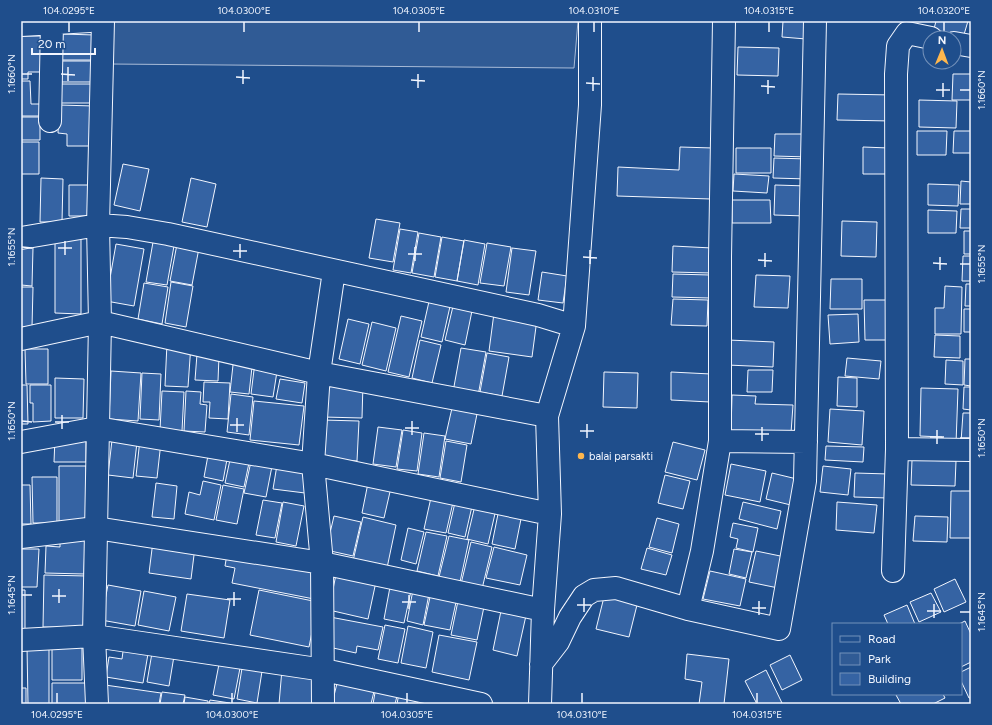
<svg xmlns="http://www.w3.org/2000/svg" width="992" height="725" viewBox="0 0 992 725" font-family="Figtree,sans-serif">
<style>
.green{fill:#305b95;stroke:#a8bbd7}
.building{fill:#3563a3;stroke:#f2f6ff}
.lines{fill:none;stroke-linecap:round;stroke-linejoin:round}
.minor-casing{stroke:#f2f6ff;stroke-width:24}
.minor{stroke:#1f4e8c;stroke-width:22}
.ticks{fill:none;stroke:#f2f6ff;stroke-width:1.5}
.poi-dot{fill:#ffb74d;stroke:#1f4e8c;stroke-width:1.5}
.labels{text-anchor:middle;stroke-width:3;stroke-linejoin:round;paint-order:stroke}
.poi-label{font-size:11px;fill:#f2f6ff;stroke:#1f4e8c;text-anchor:start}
.neatline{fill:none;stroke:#f2f6ff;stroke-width:1.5}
.ticks-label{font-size:10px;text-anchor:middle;fill:#f2f6ff}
</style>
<rect width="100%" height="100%" fill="#1f4e8c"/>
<!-- green -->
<path class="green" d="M111 21H578L574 68 109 64Z"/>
<!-- building -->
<path class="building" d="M783 21H807L806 39 782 37Z
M936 21H968L963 38 934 29Z
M60 34 96 35 95 60H60Z
M21 36H41V72H28V79H21Z
M738 47 779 48 778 76 737 75Z
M59 61H95V82H59Z
M953 74H971V100H952Z
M21 81H30L31 104H42V116H21Z
M59 84H95V103H59Z
M838 94 893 95 892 121 837 120Z
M919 100 957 101 956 128 919 127Z
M59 105 94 106V146H67V134L58 133Z
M21 117H40V140H21Z
M917 131H947L946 155H917Z
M954 131H971V153H953Z
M775 134H810L809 157 774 156Z
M21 142H39V174H21Z
M680 147 713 148 711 199 617 196 618 167 679 170Z
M863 147 889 148V174H863Z
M736 148H771V173H736Z
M774 158 808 159V179L773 178Z
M123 164 149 169 140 211 114 205Z
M734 174 769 176 767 193 733 191Z
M41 178 63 179 62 222H40Z
M191 178 216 184 207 227 182 222Z
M961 181 971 182V204H960Z
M928 184 959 185 958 206 928 205Z
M69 185H91V216H69Z
M775 185 808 186 806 216 774 215Z
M732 200H770L771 223H732Z
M961 209H971V228H960Z
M928 210 957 211 956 233H928Z
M376 219 400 223 393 262 369 258Z
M842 221 877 222 876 257 841 256Z
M400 229 418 232 411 273 393 270Z
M964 231H971V254H964Z
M419 233 441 237 434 277 412 273Z
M442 237 464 241 457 281 435 277Z
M55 238H81V314L55 313Z
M464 240 485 244 478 285 457 281Z
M153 242 174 246 167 285 146 282Z
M487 243 511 247 504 286 480 283Z
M116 244 144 249 134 306 106 301Z
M177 244 199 248 192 285 170 281Z
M673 246 712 248 711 273 672 272Z
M21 247 33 248 32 286 21 285Z
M512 248 536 251 529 295 506 292Z
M963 256H971V281H962Z
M542 272 567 276 563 303 538 300Z
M673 274 710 275 709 298 672 297Z
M756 275 790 276 788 308 754 307Z
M831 279H862V309H830Z
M171 282 193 286 186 327 165 323Z
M144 283 168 287 162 324 138 319Z
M966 284H971V306H965Z
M945 286 962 287 961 334H935V308H944Z
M21 287H33L32 327H21Z
M430 297 451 302 442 342 421 337Z
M673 299 708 300 707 326 671 325Z
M864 300H892L893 340H865Z
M454 302 473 306 465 345 445 340Z
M964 309H971V332H964Z
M494 313 537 319 532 357 489 351Z
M858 314 859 342 830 344 828 315Z
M401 316 422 321 409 377 388 372Z
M348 319 369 324 360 364 339 359Z
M372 322 396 328 386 371 362 365Z
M935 335 960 336V358L934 357Z
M420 340 441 345 432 383 412 378Z
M728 340 774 342 773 367 727 365Z
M167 343 191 344 188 387 165 386Z
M461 348 486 352 478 396 453 392Z
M25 349H48V384H26Z
M487 353 509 357 502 396 480 392Z
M197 354 219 356 218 381 195 380Z
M234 356 253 358 249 394 230 392Z
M847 358 881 361 879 379 845 376Z
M965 359H971V386L964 385Z
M946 360 963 361V385L945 384Z
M255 362 278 365 273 397 251 394Z
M748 370H773L772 392H747Z
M111 371 141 373 138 421 109 419Z
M604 372 638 373 637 408 603 407Z
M671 372 711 374 710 402 671 400Z
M142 373 161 374 159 420 140 419Z
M838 377 857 378V407L837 406Z
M55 378 84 379 83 418H55Z
M280 379 305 383 302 403 276 399Z
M324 381 363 383 362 418 323 417Z
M204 382 230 383 228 419 209 418 210 402H203Z
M21 385H27L28 424H21Z
M30 385H51V421L33 422V403H30Z
M964 387H971V410L963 409Z
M921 388 958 389 956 444H942V437L920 436Z
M162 391 184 392 182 431 160 430Z
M186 391 201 392 200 404 207 405 205 432 184 431Z
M231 394 253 397 249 435 227 432Z
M732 395 756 396 755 404 793 405 791 433 731 431Z
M254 401 304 406 299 445 250 440Z
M452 408 477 414 471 444 445 439Z
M830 409 864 411 862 445 828 442Z
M963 413H971V442H961Z
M323 420 359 421 357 461 321 459Z
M378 427 402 430 396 467 373 464Z
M403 430 422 433 417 471 397 469Z
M424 433 445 436 439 477 418 474Z
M55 438H86V462H54Z
M140 439 161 442 157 478 136 476Z
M112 440 137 442 133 478 108 475Z
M446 441 467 445 461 482 440 478Z
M673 442 705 450 697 480 665 472Z
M826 446 864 447 863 462 825 460Z
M209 450 228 454 223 481 204 477Z
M231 455 250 458 244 487 225 483Z
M252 457 273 461 266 497 244 493Z
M912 460 956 461 955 486 911 485Z
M731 464 766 471 760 502 725 495Z
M277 465 308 469 305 493 273 489Z
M59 466H86V523H59Z
M823 466 851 469 848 495 820 492Z
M772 473 801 480 795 506 766 499Z
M855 473 889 474 888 498 854 497Z
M665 475 690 481 683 509 658 503Z
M32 477H57V523H33Z
M369 478 392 483 384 518 362 513Z
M203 481 221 485 214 520 185 514 189 492 200 495Z
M156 483 177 486 174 519 152 517Z
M21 485H30L31 524H21Z
M223 485 244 489 237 524 216 520Z
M951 491H971V538H950Z
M432 493 454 498 446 533 424 529Z
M456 498 473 502 465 537 448 533Z
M263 500 282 503 275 538 256 535Z
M476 501 497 505 488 544 467 539Z
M283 502 304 506 296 546 276 542Z
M743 502 781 511 777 529 739 519Z
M837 502 877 505 874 533 836 530Z
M500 504 523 509 515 549 492 544Z
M334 516 361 522 353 556 326 550Z
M915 516 948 517 947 542 913 541Z
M363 517 396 525 387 568 353 561Z
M657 518 679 524 672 553 649 547Z
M733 523 758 528 753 552 736 548 738 539 730 537Z
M408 528 424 532 416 564 401 560Z
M426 532 447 536 438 576 417 571Z
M449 536 469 540 460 582 439 577Z
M60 540H85L84 574 45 573 46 546 60 547Z
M153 541 195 547 191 579 149 573Z
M471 542 492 547 482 589 461 584Z
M494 547 527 555 520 585 486 578Z
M228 548 320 567 314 599 232 583 235 568 225 566Z
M647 548 672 555 666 575 641 569Z
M21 549H39L37 587H21Z
M734 549 752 552 746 578 729 574Z
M756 551 790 558 783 589 749 582Z
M337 569 377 577 368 619 329 610Z
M710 571 746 579 740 606 703 599Z
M44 575 87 576 86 628 43 627Z
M955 579 966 602 944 612 934 589Z
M108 585 141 591 135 626 101 620Z
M390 587 411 591 404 623 384 619Z
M21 590H25V634H21Z
M259 590 318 602 309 647 250 635Z
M413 590 429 594 423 625 407 621Z
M144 591 176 597 169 631 138 625Z
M458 593 450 630 424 625 430 597Z
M605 593 638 601 629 637 596 629Z
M931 593 941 612 919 622 910 602Z
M187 594 230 600 224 638 181 631Z
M459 596 485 602 477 640 451 635Z
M907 605 915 624H888L884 615Z
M502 606 527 611 517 656 493 650Z
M330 617 383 627 378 650 357 646 356 653 324 646Z
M965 621 971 634V662L961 667V624H959Z
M385 625 405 629 398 663 378 659Z
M408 626 433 632 426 668 401 663Z
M439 635 477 642 469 680 432 672Z
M52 643H82V680H52Z
M124 644 149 648 143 683 106 677 109 657 122 659Z
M27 646H49V704H28Z
M153 647 175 650 169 686 147 682Z
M687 654 729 659 724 704H699L702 682 685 679Z
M790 655 802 680 782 690 770 665Z
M220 659 241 663 234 699 213 695Z
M243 662 263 665 257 703 237 699Z
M971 667V698H969L961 681V672Z
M282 669 315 672 312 704H279Z
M766 670 782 703 780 704H757L745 681Z
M338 679 375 687 371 704H332Z
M52 683H87V704H52Z
M105 685 161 693 159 704H102Z
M376 687 398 692 395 704H373Z
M21 688H26V704H21Z
M162 692 185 695 183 704H160Z
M399 693 418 697 417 704H397Z
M898 694H943L945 698 933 704H901L896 695Z
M185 697 208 701V704H184Z
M210 700 230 703V704H209Z"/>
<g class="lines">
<defs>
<path id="minor" d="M21 25 90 21
M954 43 971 46
M50 121 52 24
M21 238 98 225 127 227 168 234 538 315 574 326
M21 339 100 322 319 373 547 416
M720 441 806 442
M21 442 97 428 313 464 550 514
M897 449 971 450
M21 537 96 528 322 563 543 610
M893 571 897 449 896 74 898 46 907 33 931 38
M688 609 702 551 720 441V257L724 21
M21 640 94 636 324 670 481 704
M541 664 558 642 570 617 584 596 594 590 616 588 688 609 779 629 805 481 815 21
M97 704 94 636 100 322 98 225 103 21
M323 704 322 563 313 464 319 373 334 271
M540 704 543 610 550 514 547 416 574 326 590 105V21"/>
</defs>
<!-- minor casing -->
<use href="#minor" class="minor-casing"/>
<!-- minor -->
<use href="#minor" class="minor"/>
</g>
<!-- ticks -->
<path class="ticks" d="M69 32V22M244 32V22M419 32V22M594 32V22M769 32V22M944 32V22M22 74H32M61 74 75 75M236 77 250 78M411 80 425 81M68 81V67M586 83 600 84M243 84V70M761 86 775 87M418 88V74M936 90H950M960 90H970M593 91V77M768 94V80M943 97V83M22 247 32 248M58 248H72M233 251H247M408 254H422M65 255V241M583 257 597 258M240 258V244M758 260 772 261M415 261V247M933 263 947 264M590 264V250M960 264H970M765 267V253M940 270V257M22 421 32 422M55 422H69M230 425H244M405 428H419M62 429V415M580 431H594M237 432V418M755 434H769M412 435V421M930 437H944M587 438V424M960 438H970M762 441V427M937 444V430M22 595H32M52 596H66M227 599H241M402 602H416M59 603V589M577 605H591M234 606V592M752 608H766M409 609V595M927 611H941M584 612V598M960 612H970M759 615V601M934 618V604M57 703V693M232 703V693M407 703V693M582 703V693M757 703V693"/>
<!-- markers -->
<circle class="poi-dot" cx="581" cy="456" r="4"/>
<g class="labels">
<!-- poi labels -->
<g class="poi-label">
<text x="589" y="460">balai parsakti</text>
</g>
</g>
<!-- border -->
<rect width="992" height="725" fill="none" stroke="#1f4e8c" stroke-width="44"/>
<!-- legend -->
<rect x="832" y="623" width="130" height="72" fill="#1f4e8c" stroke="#7391ba"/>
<rect x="840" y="636" width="20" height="6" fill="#1f4e8c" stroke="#7391ba"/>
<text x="868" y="643" font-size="12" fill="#f2f6ff">Road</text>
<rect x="840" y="653" width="20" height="12" fill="#305b95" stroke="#7391ba"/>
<text x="868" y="663" font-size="12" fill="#f2f6ff">Park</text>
<rect x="840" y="673" width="20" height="12" fill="#3563a3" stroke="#7391ba"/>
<text x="868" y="683" font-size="12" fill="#f2f6ff">Building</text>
<!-- north arrow -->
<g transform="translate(942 50) rotate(1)"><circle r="19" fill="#1f4e8c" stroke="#7391ba"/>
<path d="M0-3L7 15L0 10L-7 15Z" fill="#ffb74d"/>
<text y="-6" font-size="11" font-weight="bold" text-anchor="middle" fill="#f2f6ff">N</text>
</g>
<!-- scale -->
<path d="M32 48v6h63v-6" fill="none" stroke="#f2f6ff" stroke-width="2"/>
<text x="38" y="48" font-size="12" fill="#f2f6ff" stroke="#1f4e8c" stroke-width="3" paint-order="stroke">20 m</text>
<rect x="22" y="22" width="948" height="681" class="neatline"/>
<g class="ticks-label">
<text x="69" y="14">104.0295°E</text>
<text x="244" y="14">104.0300°E</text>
<text x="419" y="14">104.0305°E</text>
<text x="594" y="14">104.0310°E</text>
<text x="769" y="14">104.0315°E</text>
<text x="944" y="14">104.0320°E</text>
<text transform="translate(11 74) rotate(-90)" y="4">1.1660°N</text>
<text transform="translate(981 90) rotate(-90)" y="4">1.1660°N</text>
<text transform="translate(11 247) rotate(-90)" y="4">1.1655°N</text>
<text transform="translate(981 264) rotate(-90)" y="4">1.1655°N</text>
<text transform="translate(11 421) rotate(-90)" y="4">1.1650°N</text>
<text transform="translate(981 438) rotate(-90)" y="4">1.1650°N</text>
<text transform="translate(11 595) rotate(-90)" y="4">1.1645°N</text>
<text transform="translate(981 612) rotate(-90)" y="4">1.1645°N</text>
<text x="57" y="718">104.0295°E</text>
<text x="232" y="718">104.0300°E</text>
<text x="407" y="718">104.0305°E</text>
<text x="582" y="718">104.0310°E</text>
<text x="757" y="718">104.0315°E</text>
</g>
</svg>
